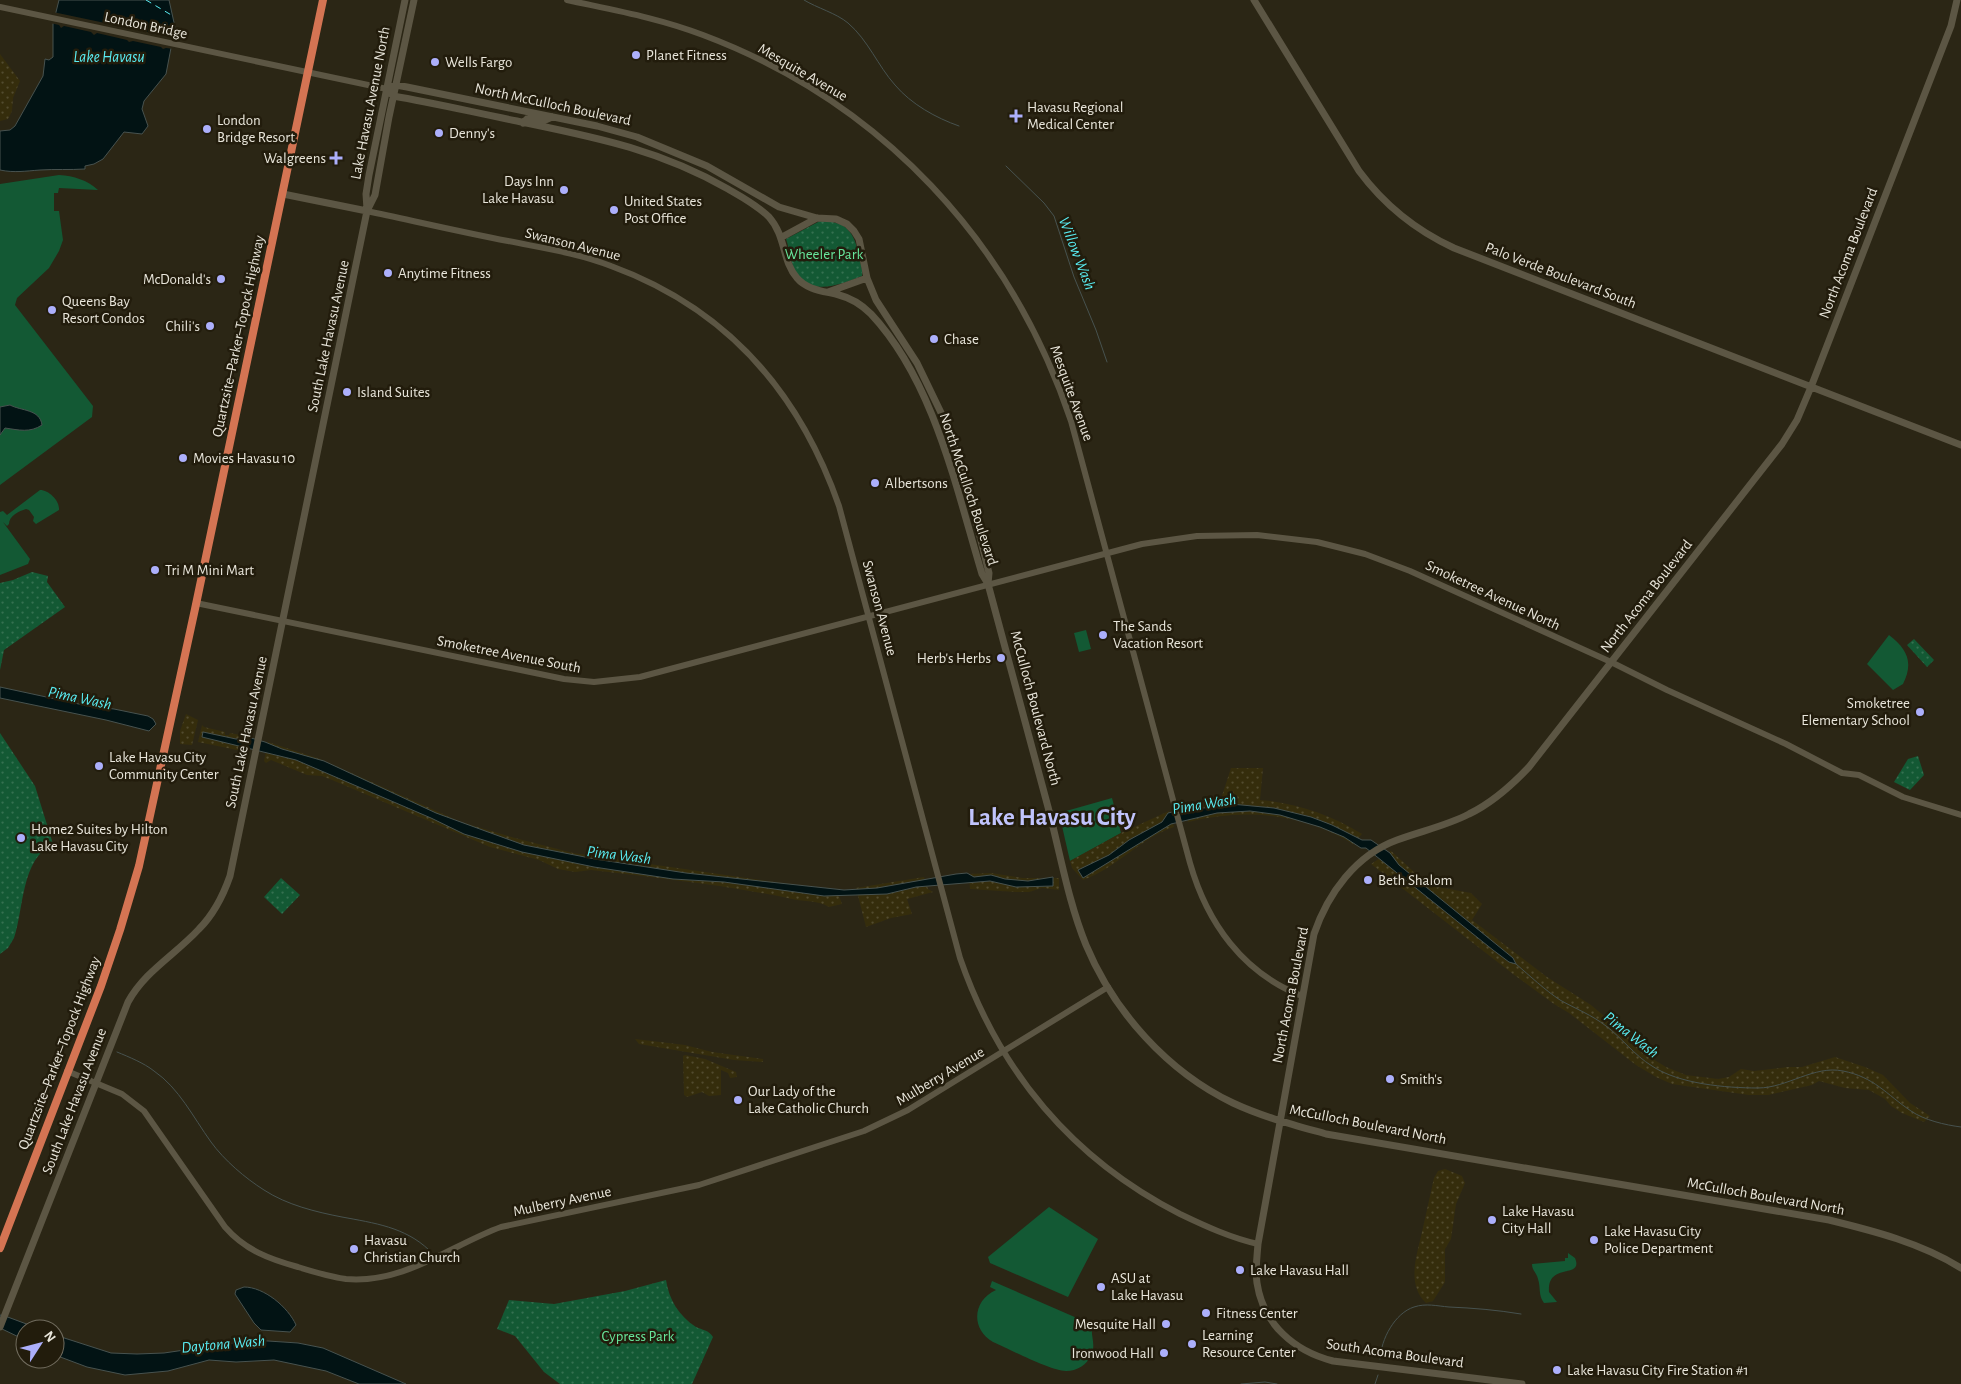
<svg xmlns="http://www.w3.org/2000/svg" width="1961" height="1384" viewBox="0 0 1961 1384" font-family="'Alegreya Sans',sans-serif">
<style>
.green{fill:#135934}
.sand{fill:url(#sand-dots)}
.park{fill:url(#park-dots)}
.water{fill:#021314;stroke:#47524f}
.pier{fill:#2b2615}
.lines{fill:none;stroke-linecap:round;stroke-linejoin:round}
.stream{stroke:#47524f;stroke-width:1}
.ferry{stroke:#59edf3;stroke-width:1;stroke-dasharray:6 5;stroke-linecap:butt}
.tertiary{stroke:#5c5644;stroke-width:6}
.secondary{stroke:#5c5644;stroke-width:7}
.trunk{stroke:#d47453;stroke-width:8}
.poi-dot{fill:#acaffb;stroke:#221c0c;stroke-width:2}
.labels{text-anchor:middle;stroke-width:5;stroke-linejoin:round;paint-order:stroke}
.street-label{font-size:15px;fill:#e8e5da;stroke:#221c0c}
.poi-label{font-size:15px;fill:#e8e5da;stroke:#221c0c;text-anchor:start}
.park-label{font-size:15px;fill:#67e69b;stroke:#221c0c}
.water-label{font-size:16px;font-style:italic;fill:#59edf3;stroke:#221c0c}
.town-label{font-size:25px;font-weight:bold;fill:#c0c3fc;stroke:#221c0c}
</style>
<defs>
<pattern id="sand-dots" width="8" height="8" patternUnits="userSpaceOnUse" patternTransform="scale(1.25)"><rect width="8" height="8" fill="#352d0c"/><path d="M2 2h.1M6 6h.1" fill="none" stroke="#524b2f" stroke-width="1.8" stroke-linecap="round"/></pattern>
<pattern id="park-dots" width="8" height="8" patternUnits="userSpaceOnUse" patternTransform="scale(1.25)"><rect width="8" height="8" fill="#135934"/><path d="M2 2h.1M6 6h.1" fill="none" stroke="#357151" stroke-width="1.8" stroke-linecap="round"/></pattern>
</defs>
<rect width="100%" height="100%" fill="#2b2615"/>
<!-- green -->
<path class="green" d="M59 175C74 176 87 180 98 190L59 188 58 193H54V211H59L63 240 59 251 49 268 17 298 15 305 93 406 92 417 0 485V184Z
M40 490C49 490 60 501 59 510L36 524 33 521 34 517 29 510 26 509C19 511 9 516 9 524L7 526 3 522 30 559 28 564 0 575V512L3 511 7 515Z
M1086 630 1091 649 1079 652 1074 633Z
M1889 635C1907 649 1914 662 1903 684L1893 690 1867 664Z
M1112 798 1121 833 1070 861 1059 813Z
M1049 1207 1098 1239 1068 1297 990 1263 988 1257Z
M1568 1253 1575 1258C1584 1280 1547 1261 1549 1292L1557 1302 1544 1303C1538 1295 1541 1288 1538 1279 1537 1273 1532 1271 1532 1264L1565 1261V1258H1568Z
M992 1281 1093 1325C1089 1334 1097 1344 1091 1355 1087 1365 1077 1371 1066 1371 1051 1371 1009 1349 993 1342 970 1329 973 1300 996 1290L990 1287Z"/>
<!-- sand -->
<path class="sand" d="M0 54 20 81 13 98 12 111 8 119 0 121Z
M186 714 198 720 192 745 180 744V731Z
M202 725 204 727 225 732V735H229L230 733 245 736 243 738 250 740 242 751 198 742Z
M268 742 320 759 461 822 515 838 573 853 837 891 842 904 829 907C818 900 805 902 792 899 726 885 658 878 591 870L575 872 558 869 539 860 490 847 332 780 322 776 307 775 271 760 266 763 264 761Z
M1231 768H1263L1260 800C1296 803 1331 815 1362 834L1353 844C1303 813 1245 808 1188 822L1183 806 1221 799Z
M1169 811 1174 827C1140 838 1117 868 1083 880L1072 868 1070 861 1121 833Z
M1391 851 1425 882 1438 887 1471 893 1482 904 1472 920 1547 977 1591 1005 1622 1031 1648 1056 1666 1067 1686 1075 1718 1079 1729 1077 1741 1069 1754 1071 1788 1067H1802L1835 1057 1865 1067 1883 1075 1910 1103 1930 1116 1924 1122 1902 1113 1891 1106 1885 1099 1869 1090 1845 1088 1819 1081 1812 1085 1768 1095H1749L1672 1084 1656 1077 1636 1065 1569 1013 1554 1004 1513 974 1371 864Z
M991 873 1022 878H1059V890L1042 888 1029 892H1016L970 889 969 874Z
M924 877 928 889 933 892 907 899 912 914 891 918 866 927 856 888Z
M635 1039 685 1045 712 1052 763 1059V1062L734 1060 639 1044Z
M685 1055 705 1059 736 1072 737 1077 730 1078 728 1073 721 1070V1095L709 1096 702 1092 687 1097 684 1095 683 1056Z
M1445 1169 1462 1176 1465 1183 1456 1204 1451 1239 1445 1249V1282L1433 1301 1426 1303C1406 1284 1417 1255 1422 1232 1426 1214 1430 1196 1434 1178L1438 1171Z"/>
<!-- park -->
<path class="park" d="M820 221C849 221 855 234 860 261 861 266 863 271 862 276 839 285 806 299 793 266 790 257 789 247 786 239Z
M32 572 48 576 47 582 65 607 4 650 0 670V583L13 580Z
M1914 639 1934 660 1927 667 1907 645Z
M0 733 35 786 53 844C21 859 24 908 14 938L8 948 0 954Z
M1918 756 1924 775 1910 790 1894 782 1908 759Z
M281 878 300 895 282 914 264 897Z
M666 1280C669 1300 679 1316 696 1327 702 1330 709 1330 713 1337L692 1384H560L544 1372 515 1336 497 1329 509 1300 554 1304 625 1291Z"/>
<!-- water -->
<path class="water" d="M59 0H169L175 27 166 74 144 101 142 109 148 126 142 134 124 132 103 159 94 164 85 166V169C70 170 55 169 40 170 26 171 14 173 0 170V131L10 130 15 126 43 76 45 59 49 60 53 57V24Z
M10 405C21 411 40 409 42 425 30 433 19 430 5 428L0 435V407Z
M0 687 88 706 114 709 148 716 153 719 156 724 149 731 106 720 0 698Z
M203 732 236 739 251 738 265 742 282 749 324 761 436 813 499 836 524 845 595 859 686 873 844 890 877 888 956 874 967 873 974 877 991 875 1005 879 1028 881 1053 877V886L1016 887 990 881 916 887 887 894 824 896 724 882 673 879 594 867 522 852 464 834 431 818 296 760 202 737Z
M1231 804 1274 808 1311 817 1332 825 1362 840H1371L1390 853 1399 865 1513 958 1516 964 1509 962 1493 950 1366 848H1361L1344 837 1320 827 1280 815 1250 811 1217 813 1171 824 1083 878 1078 870 1109 855 1129 840 1162 822 1168 813 1185 809 1190 810Z
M244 1287C264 1287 288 1307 296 1325L290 1332 261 1330 254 1323 235 1294 236 1290Z
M0 1315 5 1316 40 1329H25V1340L0 1328Z
M55 1335 111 1353 137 1354 164 1353 253 1340 298 1343 323 1348 406 1384H359L326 1371 274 1360 236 1362 209 1360 168 1371 125 1375 87 1367 55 1355Z"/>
<!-- pier -->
<path class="pier" d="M53 12 176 38 174 49 166 48 163 49 161 47 133 41 129 42 127 40 97 33 94 35 91 32 64 26 61 28 59 25 50 23Z"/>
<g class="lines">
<!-- stream -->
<path class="stream" d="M804 0C817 8 836 13 848 23 868 40 878 66 895 85 911 104 936 118 959 126
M1006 166 1044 203 1054 216 1074 277 1096 330 1107 362
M1516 964C1530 976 1545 990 1560 1000 1576 1009 1592 1015 1606 1026 1622 1038 1634 1055 1652 1066 1679 1084 1726 1088 1758 1088 1787 1088 1814 1065 1843 1071 1874 1077 1886 1094 1911 1111 1924 1120 1945 1125 1961 1127
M94 1044 101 1046
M117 1052C129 1057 144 1063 154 1071 179 1088 193 1117 211 1142 224 1160 245 1178 264 1190 287 1205 316 1212 342 1217 374 1223 405 1227 429 1250
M1380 1359C1381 1339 1395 1313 1414 1307 1426 1303 1437 1306 1449 1307 1473 1308 1497 1310 1521 1314
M1241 1384 1265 1382 1277 1384
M1375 1384 1378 1375"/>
<!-- ferry -->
<path class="ferry" d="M146 0 173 16"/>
<!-- tertiary -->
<path class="tertiary" d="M567 0C613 10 659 18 703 35 881 102 1011 241 1071 421L1190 863C1207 923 1243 973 1302 996
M0 7 387 89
M367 211C414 221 461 232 508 241 542 248 578 253 611 266 726 308 799 391 839 506L960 958C999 1071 1072 1159 1180 1214 1205 1226 1231 1238 1258 1244
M196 603 564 679 594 682 640 677 1142 544 1197 536 1257 535 1317 542 1365 554 1410 571 1611 662 1667 690 1786 744 1842 773 1859 775 1903 797 1961 815
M67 1071 122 1094 144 1111 225 1227C245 1250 269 1259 298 1267 314 1272 330 1277 346 1279 405 1284 449 1246 501 1227L699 1185 864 1131 908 1110 1108 987"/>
<!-- secondary -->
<path class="secondary" d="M1254 0 1359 171C1385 206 1415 230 1454 248L1961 445
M523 123 528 118 543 121 552 117
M283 194 367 211
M367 209 366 194 369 175 405 0
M782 237 817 218
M828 292 867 278
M988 584 989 573 966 480 946 423 917 363 876 300 867 278 859 239 854 231 847 224 836 219 817 218 779 207 707 166 637 137 597 126 407 87 396 85 387 89 393 96C435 103 476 113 517 121 594 137 658 149 728 189 742 197 757 205 769 217 786 236 782 261 797 278 807 290 824 291 839 295 851 298 862 305 871 314 934 381 956 488 982 574L988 584C1008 658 1028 732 1048 807 1060 852 1068 901 1086 945 1114 1012 1168 1072 1233 1103 1263 1117 1294 1125 1326 1134L1829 1220C1874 1231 1921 1243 1961 1268
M0 1327 128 1002C145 971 175 955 199 929 214 914 223 896 230 876L367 211 375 195 389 117 414 0
M1522 1384 1333 1361C1294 1351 1263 1324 1257 1283 1255 1270 1257 1257 1258 1244L1314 934C1328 893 1356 855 1397 840 1421 831 1446 826 1469 814 1492 803 1512 785 1529 767L1782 444 1797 420 1811 387 1951 26 1957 0"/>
<!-- trunk -->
<path class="trunk" d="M0 1248 101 986 120 930 139 866 195 609 323 0"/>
</g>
<!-- markers -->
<g class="poi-dot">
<circle cx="636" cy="55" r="5"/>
<circle cx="435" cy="62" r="5"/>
<path d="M1013.5 108.5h5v5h5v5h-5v5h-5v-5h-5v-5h5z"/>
<circle cx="207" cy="129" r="5"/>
<circle cx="439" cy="133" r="5"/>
<path d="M333.5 150.5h5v5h5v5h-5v5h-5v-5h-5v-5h5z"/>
<circle cx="564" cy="190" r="5"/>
<circle cx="614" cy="210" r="5"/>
<circle cx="388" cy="273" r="5"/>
<circle cx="221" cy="279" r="5"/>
<circle cx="52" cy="310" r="5"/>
<circle cx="210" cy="326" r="5"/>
<circle cx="934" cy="339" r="5"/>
<circle cx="347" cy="392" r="5"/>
<circle cx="183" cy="458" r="5"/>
<circle cx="875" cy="483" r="5"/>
<circle cx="155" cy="570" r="5"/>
<circle cx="1103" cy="635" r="5"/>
<circle cx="1001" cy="658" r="5"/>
<circle cx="1920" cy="712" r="5"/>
<circle cx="99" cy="766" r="5"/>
<circle cx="21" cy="838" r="5"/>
<circle cx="1368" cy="880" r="5"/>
<circle cx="1390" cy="1079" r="5"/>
<circle cx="738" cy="1100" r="5"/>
<circle cx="1492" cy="1220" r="5"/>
<circle cx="1594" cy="1240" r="5"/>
<circle cx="354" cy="1249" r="5"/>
<circle cx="1240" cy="1270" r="5"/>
<circle cx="1101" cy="1287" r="5"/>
<circle cx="1206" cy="1313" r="5"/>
<circle cx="1166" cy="1324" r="5"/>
<circle cx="1192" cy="1344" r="5"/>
<circle cx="1164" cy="1353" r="5"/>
<circle cx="1557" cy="1370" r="5"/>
</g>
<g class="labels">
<!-- street labels -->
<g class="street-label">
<text transform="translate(146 25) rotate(12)" y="5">London Bridge</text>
<text transform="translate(803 72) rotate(30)" y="5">Mesquite Avenue</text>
<text transform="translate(370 103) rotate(-79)" y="5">Lake Havasu Avenue North</text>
<text transform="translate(553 104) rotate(12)" y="5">North McCulloch Boulevard</text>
<text transform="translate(573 244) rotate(14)" y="5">Swanson Avenue</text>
<text transform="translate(1848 253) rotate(-69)" y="5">North Acoma Boulevard</text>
<text transform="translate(1561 275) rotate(21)" y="5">Palo Verde Boulevard South</text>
<text transform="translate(238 336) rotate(-78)" y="5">Quartzsite–Parker–Topock Highway</text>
<text transform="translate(328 336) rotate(-78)" y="5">South Lake Havasu Avenue</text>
<text transform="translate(1072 393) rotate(70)" y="5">Mesquite Avenue</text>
<text transform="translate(969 489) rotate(72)" y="5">North McCulloch Boulevard</text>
<text transform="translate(1493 595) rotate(25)" y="5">Smoketree Avenue North</text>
<text transform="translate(1646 596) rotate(-52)" y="5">North Acoma Boulevard</text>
<text transform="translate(880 608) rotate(75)" y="5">Swanson Avenue</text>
<text transform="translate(509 654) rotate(11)" y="5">Smoketree Avenue South</text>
<text transform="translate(1036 708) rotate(75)" y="5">McCulloch Boulevard North</text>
<text transform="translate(246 732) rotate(-78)" y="5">South Lake Havasu Avenue</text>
<text transform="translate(1290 995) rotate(-79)" y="5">North Acoma Boulevard</text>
<text transform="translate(59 1053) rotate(-69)" y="5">Quartzsite–Parker–Topock Highway</text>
<text transform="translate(940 1076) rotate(-31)" y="5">Mulberry Avenue</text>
<text transform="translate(74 1101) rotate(-69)" y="5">South Lake Havasu Avenue</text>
<text transform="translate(1368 1124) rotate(11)" y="5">McCulloch Boulevard North</text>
<text transform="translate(1766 1196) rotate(10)" y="5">McCulloch Boulevard North</text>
<text transform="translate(562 1201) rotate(-12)" y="5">Mulberry Avenue</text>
<text transform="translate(1395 1353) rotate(8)" y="5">South Acoma Boulevard</text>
</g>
<!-- poi labels -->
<g class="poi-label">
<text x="646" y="60">Planet Fitness</text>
<text x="445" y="67">Wells Fargo</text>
<text x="1027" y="112">Havasu Regional<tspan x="1027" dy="17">Medical Center</tspan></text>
<text x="217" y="125">London<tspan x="217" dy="17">Bridge Resort</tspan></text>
<text x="449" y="138">Denny's</text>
<text x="326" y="163" text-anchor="end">Walgreens</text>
<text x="554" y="186" text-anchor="end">Days Inn<tspan x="554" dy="17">Lake Havasu</tspan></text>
<text x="624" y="206">United States<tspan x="624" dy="17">Post Office</tspan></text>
<text x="398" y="278">Anytime Fitness</text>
<text x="211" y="284" text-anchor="end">McDonald's</text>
<text x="62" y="306">Queens Bay<tspan x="62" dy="17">Resort Condos</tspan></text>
<text x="200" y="331" text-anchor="end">Chili's</text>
<text x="944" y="344">Chase</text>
<text x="357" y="397">Island Suites</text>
<text x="193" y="463">Movies Havasu 10</text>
<text x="885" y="488">Albertsons</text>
<text x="165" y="575">Tri M Mini Mart</text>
<text x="1113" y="631">The Sands<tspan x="1113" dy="17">Vacation Resort</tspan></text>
<text x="991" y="663" text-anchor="end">Herb's Herbs</text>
<text x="1910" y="708" text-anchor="end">Smoketree<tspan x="1910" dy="17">Elementary School</tspan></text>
<text x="109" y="762">Lake Havasu City<tspan x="109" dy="17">Community Center</tspan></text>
<text x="31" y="834">Home2 Suites by Hilton<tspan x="31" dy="17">Lake Havasu City</tspan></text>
<text x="1378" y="885">Beth Shalom</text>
<text x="1400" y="1084">Smith's</text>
<text x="748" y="1096">Our Lady of the<tspan x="748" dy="17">Lake Catholic Church</tspan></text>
<text x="1502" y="1216">Lake Havasu<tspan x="1502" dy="17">City Hall</tspan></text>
<text x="1604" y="1236">Lake Havasu City<tspan x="1604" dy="17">Police Department</tspan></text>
<text x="364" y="1245">Havasu<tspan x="364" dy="17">Christian Church</tspan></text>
<text x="1250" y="1275">Lake Havasu Hall</text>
<text x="1111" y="1283">ASU at<tspan x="1111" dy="17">Lake Havasu</tspan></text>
<text x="1216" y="1318">Fitness Center</text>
<text x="1156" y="1329" text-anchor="end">Mesquite Hall</text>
<text x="1202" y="1340">Learning<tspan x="1202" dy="17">Resource Center</tspan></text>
<text x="1154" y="1358" text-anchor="end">Ironwood Hall</text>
<text x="1567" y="1375">Lake Havasu City Fire Station #1</text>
</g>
<!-- park labels -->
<g class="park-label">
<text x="824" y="259">Wheeler Park</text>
<text x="638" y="1341">Cypress Park</text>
</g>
<!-- water labels -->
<g class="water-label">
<text x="109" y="62">Lake Havasu</text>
<text transform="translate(1078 253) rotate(69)" y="6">Willow Wash</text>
<text transform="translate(80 697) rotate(12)" y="6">Pima Wash</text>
<text transform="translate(1204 803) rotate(-9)" y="6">Pima Wash</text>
<text transform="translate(619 854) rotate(7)" y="6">Pima Wash</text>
<text transform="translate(1632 1034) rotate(38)" y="6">Pima Wash</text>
<text transform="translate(223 1343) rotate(-5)" y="6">Daytona Wash</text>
</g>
<!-- town labels -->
<g class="town-label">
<text x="1052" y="825">Lake Havasu City</text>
</g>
</g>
<!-- north arrow -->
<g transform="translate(40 1344) rotate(54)"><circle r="24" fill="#221c0c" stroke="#716c5e"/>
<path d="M0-4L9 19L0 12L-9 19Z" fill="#acaffb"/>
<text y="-8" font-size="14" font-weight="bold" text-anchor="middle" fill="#e8e5da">N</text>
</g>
</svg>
